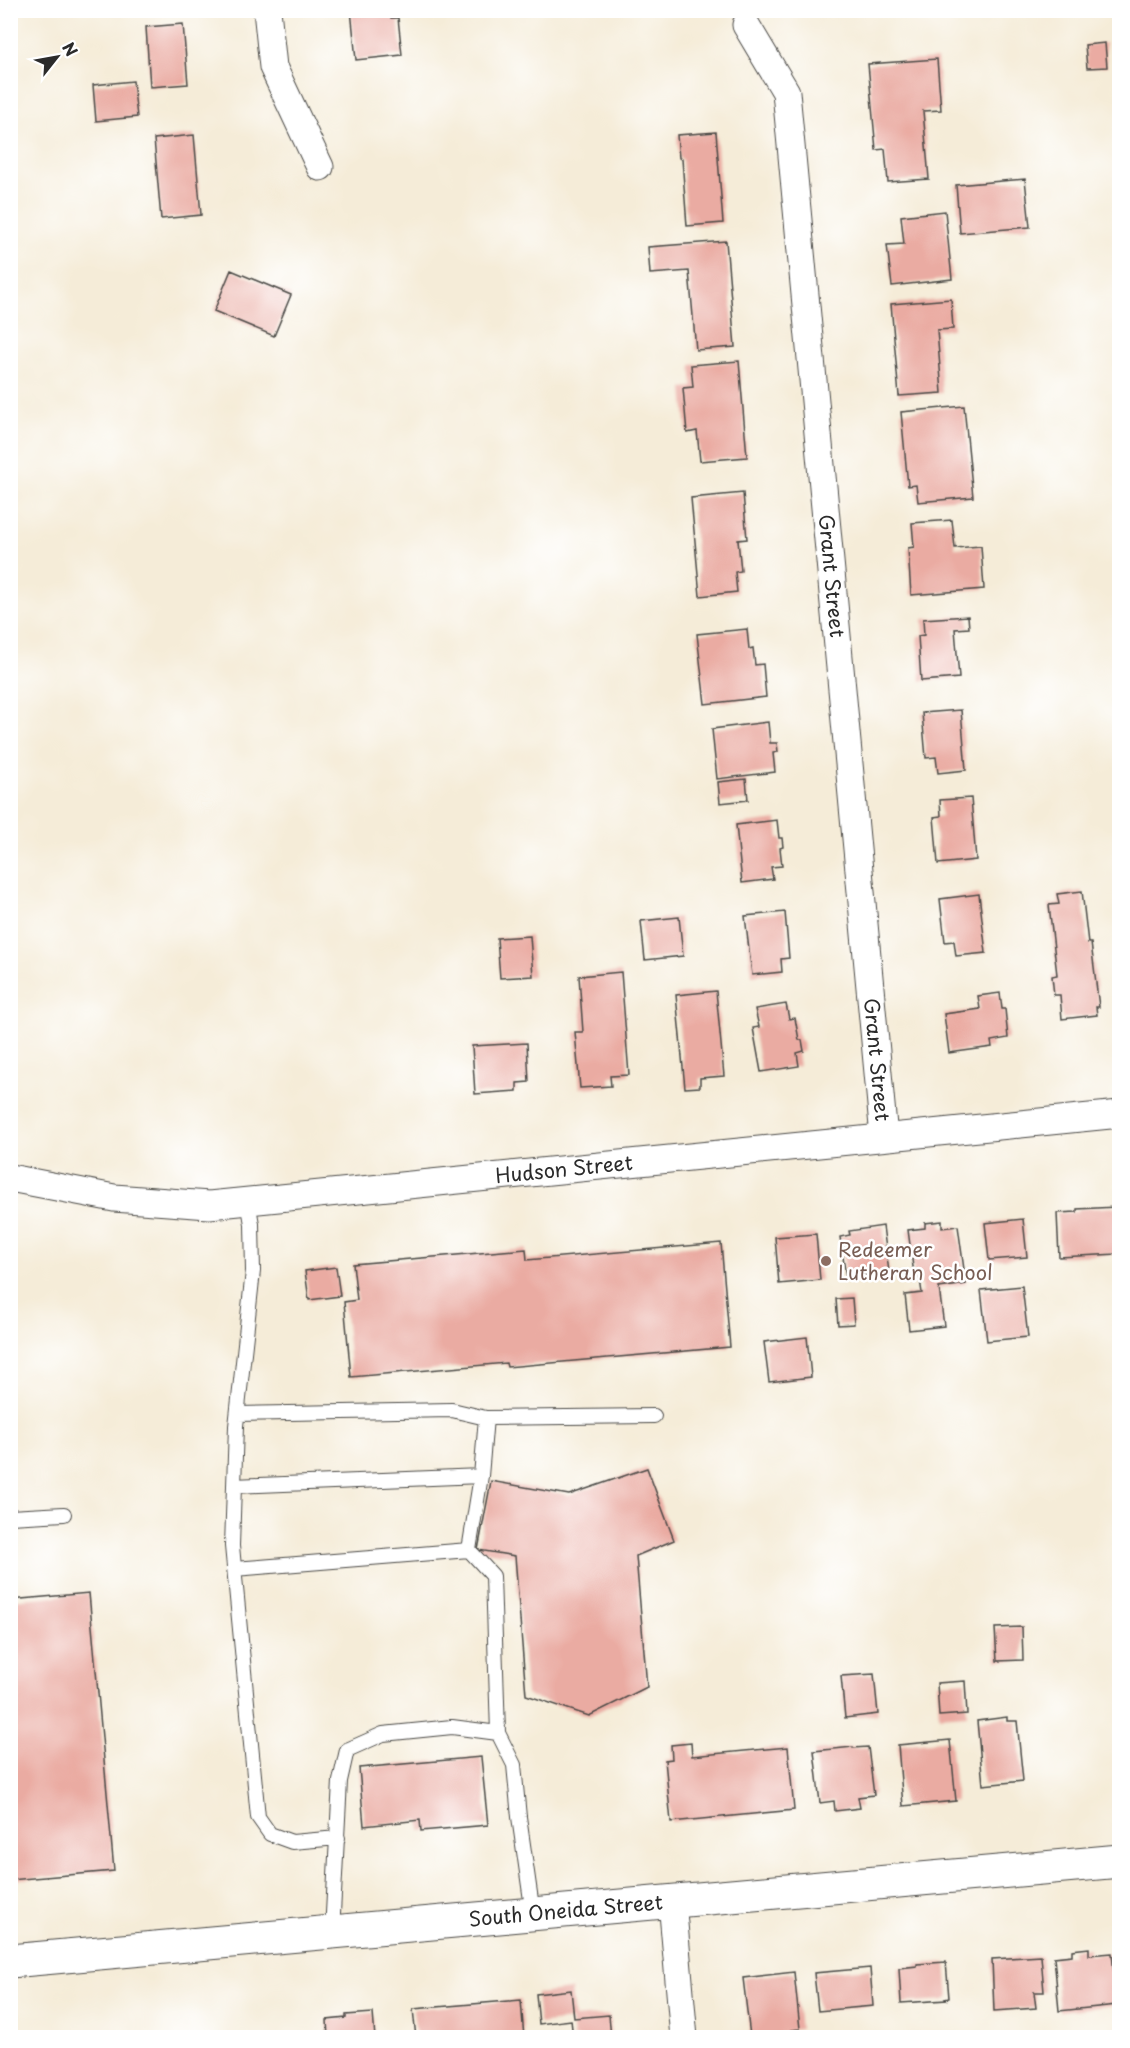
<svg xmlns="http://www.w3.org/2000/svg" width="1130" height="2048" viewBox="0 0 1130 2048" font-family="'Playpen Sans',sans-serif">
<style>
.building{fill:#eaaba2}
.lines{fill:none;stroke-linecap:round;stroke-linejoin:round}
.service-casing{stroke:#494845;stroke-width:16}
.minor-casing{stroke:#494845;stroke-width:29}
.tertiary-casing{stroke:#494845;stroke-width:35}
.service{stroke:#fff;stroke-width:14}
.minor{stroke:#fff;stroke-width:27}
.tertiary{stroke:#fff;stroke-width:33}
.education-dot{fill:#8d6e63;stroke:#fff;stroke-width:2}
.labels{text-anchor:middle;stroke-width:5;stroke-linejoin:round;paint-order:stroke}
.street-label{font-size:20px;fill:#2b2b2b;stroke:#fff}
.education-label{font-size:20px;fill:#785e54;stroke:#fff;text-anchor:start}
</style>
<rect width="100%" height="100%" fill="#fff"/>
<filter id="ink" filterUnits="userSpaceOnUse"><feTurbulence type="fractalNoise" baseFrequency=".0167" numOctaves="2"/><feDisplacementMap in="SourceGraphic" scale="12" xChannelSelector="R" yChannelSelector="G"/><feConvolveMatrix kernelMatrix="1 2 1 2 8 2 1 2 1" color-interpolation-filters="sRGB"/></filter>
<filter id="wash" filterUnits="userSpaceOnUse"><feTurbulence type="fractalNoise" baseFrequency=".008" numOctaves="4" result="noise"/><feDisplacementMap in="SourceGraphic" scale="24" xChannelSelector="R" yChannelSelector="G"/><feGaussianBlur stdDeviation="1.35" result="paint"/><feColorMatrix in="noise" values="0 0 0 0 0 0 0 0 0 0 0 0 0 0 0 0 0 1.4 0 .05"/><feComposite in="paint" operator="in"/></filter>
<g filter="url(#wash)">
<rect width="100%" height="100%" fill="#f5ecd8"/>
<g id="blocks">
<!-- building -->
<path class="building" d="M351 10H390L391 18H398L402 55 356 60Z
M183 24 188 84 150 87 146 27Z
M1105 43 1107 67 1087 68 1085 45Z
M937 59 941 110 923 111 929 179 888 182 885 149 876 150 868 64Z
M133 81 137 117 96 121 93 85Z
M716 132 723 223 687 226 682 159 679 158 677 135Z
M194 135 201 215 161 219 154 139Z
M1025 179 1030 227 960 233 956 185Z
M945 211 952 279 892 286 887 245 904 244 901 216Z
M726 241 735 347 696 350 689 271 650 274 648 247Z
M231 270 291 295 274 336 214 311Z
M951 299 953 329 937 330 942 393 899 396 891 304Z
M739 361 747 457 700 461 697 431 687 433 683 388 693 387 691 365Z
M964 406 973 497 918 502 916 485 908 486 901 412Z
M743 493 747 539 738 540 741 571 735 572 737 592 700 596 691 498Z
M952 520 955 548 981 546 984 589 911 595 908 548 914 547 912 523Z
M968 616 969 628 955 629 959 678 921 681 918 636 924 635 923 619Z
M747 629 749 649 753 648 755 665 763 664 766 697 705 704 697 634Z
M961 710 966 770 938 773 936 757 926 758 922 713Z
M768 722 770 743H777L778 752 773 753 775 772 717 779 712 729Z
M746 779 748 800 720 803 718 782Z
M971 798 976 860 938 864 934 817 941 816 940 800Z
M777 820 779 838H782L783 847 780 848 782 866 771 867 773 879 742 883 736 825Z
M1082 891 1088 943H1091L1099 1007H1096L1097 1015 1062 1019 1060 995H1054L1052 976 1057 975 1049 905 1059 904 1057 894Z
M979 894 986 953 956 956 954 941 945 942 940 899Z
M785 912 789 958 781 959 782 972 752 975 745 916Z
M679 917 683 956 645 960 641 921Z
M530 936 533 976 500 978 497 938Z
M621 972 629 1075 610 1076 611 1086 580 1088 575 1032H583L579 976Z
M716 991 724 1076 700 1078V1087L685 1088 676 995Z
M1000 993 1002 1009H1005L1008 1038 991 1041 992 1047 949 1053 944 1014 980 1009 978 996Z
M786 1004 789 1019 795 1018 799 1040H802L804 1051 797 1053 799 1066 761 1072 753 1028 759 1027 755 1009Z
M527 1043 529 1082 517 1083V1091L475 1094 472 1046Z
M1116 1207 1118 1227H1120L1118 1254 1059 1257 1057 1213 1077 1212V1209Z
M1023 1219 1027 1257 989 1260 985 1223Z
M942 1221V1228L958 1226 966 1284 939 1288 944 1326 909 1330 905 1295 922 1293 919 1273 914 1274 908 1230 925 1228V1223Z
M883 1226 889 1272 846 1277 840 1237 850 1235 849 1231Z
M816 1234 820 1280 779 1284 775 1237Z
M721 1243 730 1347 507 1367 506 1363 351 1377 344 1302 357 1300 353 1264 526 1249 527 1260Z
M336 1267 340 1296 309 1300 305 1271Z
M1022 1286 1028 1337 987 1341 981 1290Z
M852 1298 854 1324 838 1325 836 1299Z
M807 1337 811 1377 769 1382 764 1342Z
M647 1468 674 1540 636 1556 647 1687 589 1716 526 1695 515 1556 478 1550 491 1481 569 1495Z
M89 1593 114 1871 10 1880V1600Z
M1022 1627 1023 1660 997 1661 995 1628Z
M874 1674 878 1714 845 1718 841 1676Z
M965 1681 967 1714 939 1716 937 1683Z
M1007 1717V1721H1017L1023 1781 983 1785 977 1721Z
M950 1740 956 1801 903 1806 898 1745Z
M691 1743 692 1756 788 1747 794 1810 671 1822 665 1760 672 1759 671 1745Z
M853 1747V1748L868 1747 874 1795 858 1797 860 1808 835 1811 834 1801 820 1803 814 1751Z
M481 1757 488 1825 421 1831 420 1820 364 1826 359 1768Z
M1089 1948V1955L1112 1953 1117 2005 1059 2011 1054 1957 1072 1955V1950Z
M1041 1956 1044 1992H1034L1036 2008 994 2011 992 1959Z
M946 1962 949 1998 945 1999 946 2000 901 2003 899 1968 917 1966V1964Z
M870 1968 873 2006 818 2011 814 1973Z
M794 1972 800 2029 792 2030 793 2038 750 2036 743 1978Z
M571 1990 574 2018 609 2015 611 2038H573L571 2020 539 2024 536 1994Z
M521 2000 524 2038H416L413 2009Z
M373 2013 375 2038H328L327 2020 346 2018V2015Z"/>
</g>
</g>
<g filter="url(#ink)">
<use href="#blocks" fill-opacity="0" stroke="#494845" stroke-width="1.5"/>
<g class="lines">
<defs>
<path id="service" d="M248 1201 252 1224 253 1271 236 1426 232 1546 258 1817 270 1834 292 1842 338 1838
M238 1414 452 1410 486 1418 654 1416
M486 1418 481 1476 469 1550 493 1576 498 1733
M234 1486 481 1476
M10 1517 64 1514
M234 1569 469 1550
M332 1932 340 1781 347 1750 383 1734 452 1727 498 1733 514 1765 519 1817 533 1914"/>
<g id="minor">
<path d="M267 10 273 67 320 167"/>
<path id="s1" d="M746 25 786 92 884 1137"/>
<path id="s2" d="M10 1178 114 1198 209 1205 1120 1114"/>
<path d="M672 1901 684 2038"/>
</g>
<g id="tertiary">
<path id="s3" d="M10 1961 1120 1861"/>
</g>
</defs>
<!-- service casing -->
<use href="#service" class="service-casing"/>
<!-- minor casing -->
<use href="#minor" class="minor-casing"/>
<!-- tertiary casing -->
<use href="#tertiary" class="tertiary-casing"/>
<!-- service -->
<use href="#service" class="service"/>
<!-- minor -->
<use href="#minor" class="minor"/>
<!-- tertiary -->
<use href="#tertiary" class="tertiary"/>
</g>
</g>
<!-- markers -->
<circle class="education-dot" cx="826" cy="1261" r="6"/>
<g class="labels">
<!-- street labels -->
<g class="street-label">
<text dy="7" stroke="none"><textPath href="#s1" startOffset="564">Grant Street</textPath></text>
<text dy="7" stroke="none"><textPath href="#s1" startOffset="1050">Grant Street</textPath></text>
<text dy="7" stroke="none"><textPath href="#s2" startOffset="558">Hudson Street</textPath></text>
<text dy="7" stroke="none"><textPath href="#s3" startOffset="558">South Oneida Street</textPath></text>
</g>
<!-- education labels -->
<g class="education-label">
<text x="838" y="1257">Redeemer<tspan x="838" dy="23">Lutheran School</tspan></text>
</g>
</g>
<!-- margin -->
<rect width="1130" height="2048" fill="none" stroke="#fff" stroke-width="36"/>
<!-- north arrow -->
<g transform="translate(57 57) rotate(59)" stroke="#ffffff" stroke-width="4.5" paint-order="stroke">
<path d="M0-4.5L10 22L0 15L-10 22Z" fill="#2b2b2b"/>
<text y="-9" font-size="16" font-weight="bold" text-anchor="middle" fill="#2b2b2b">N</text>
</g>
</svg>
